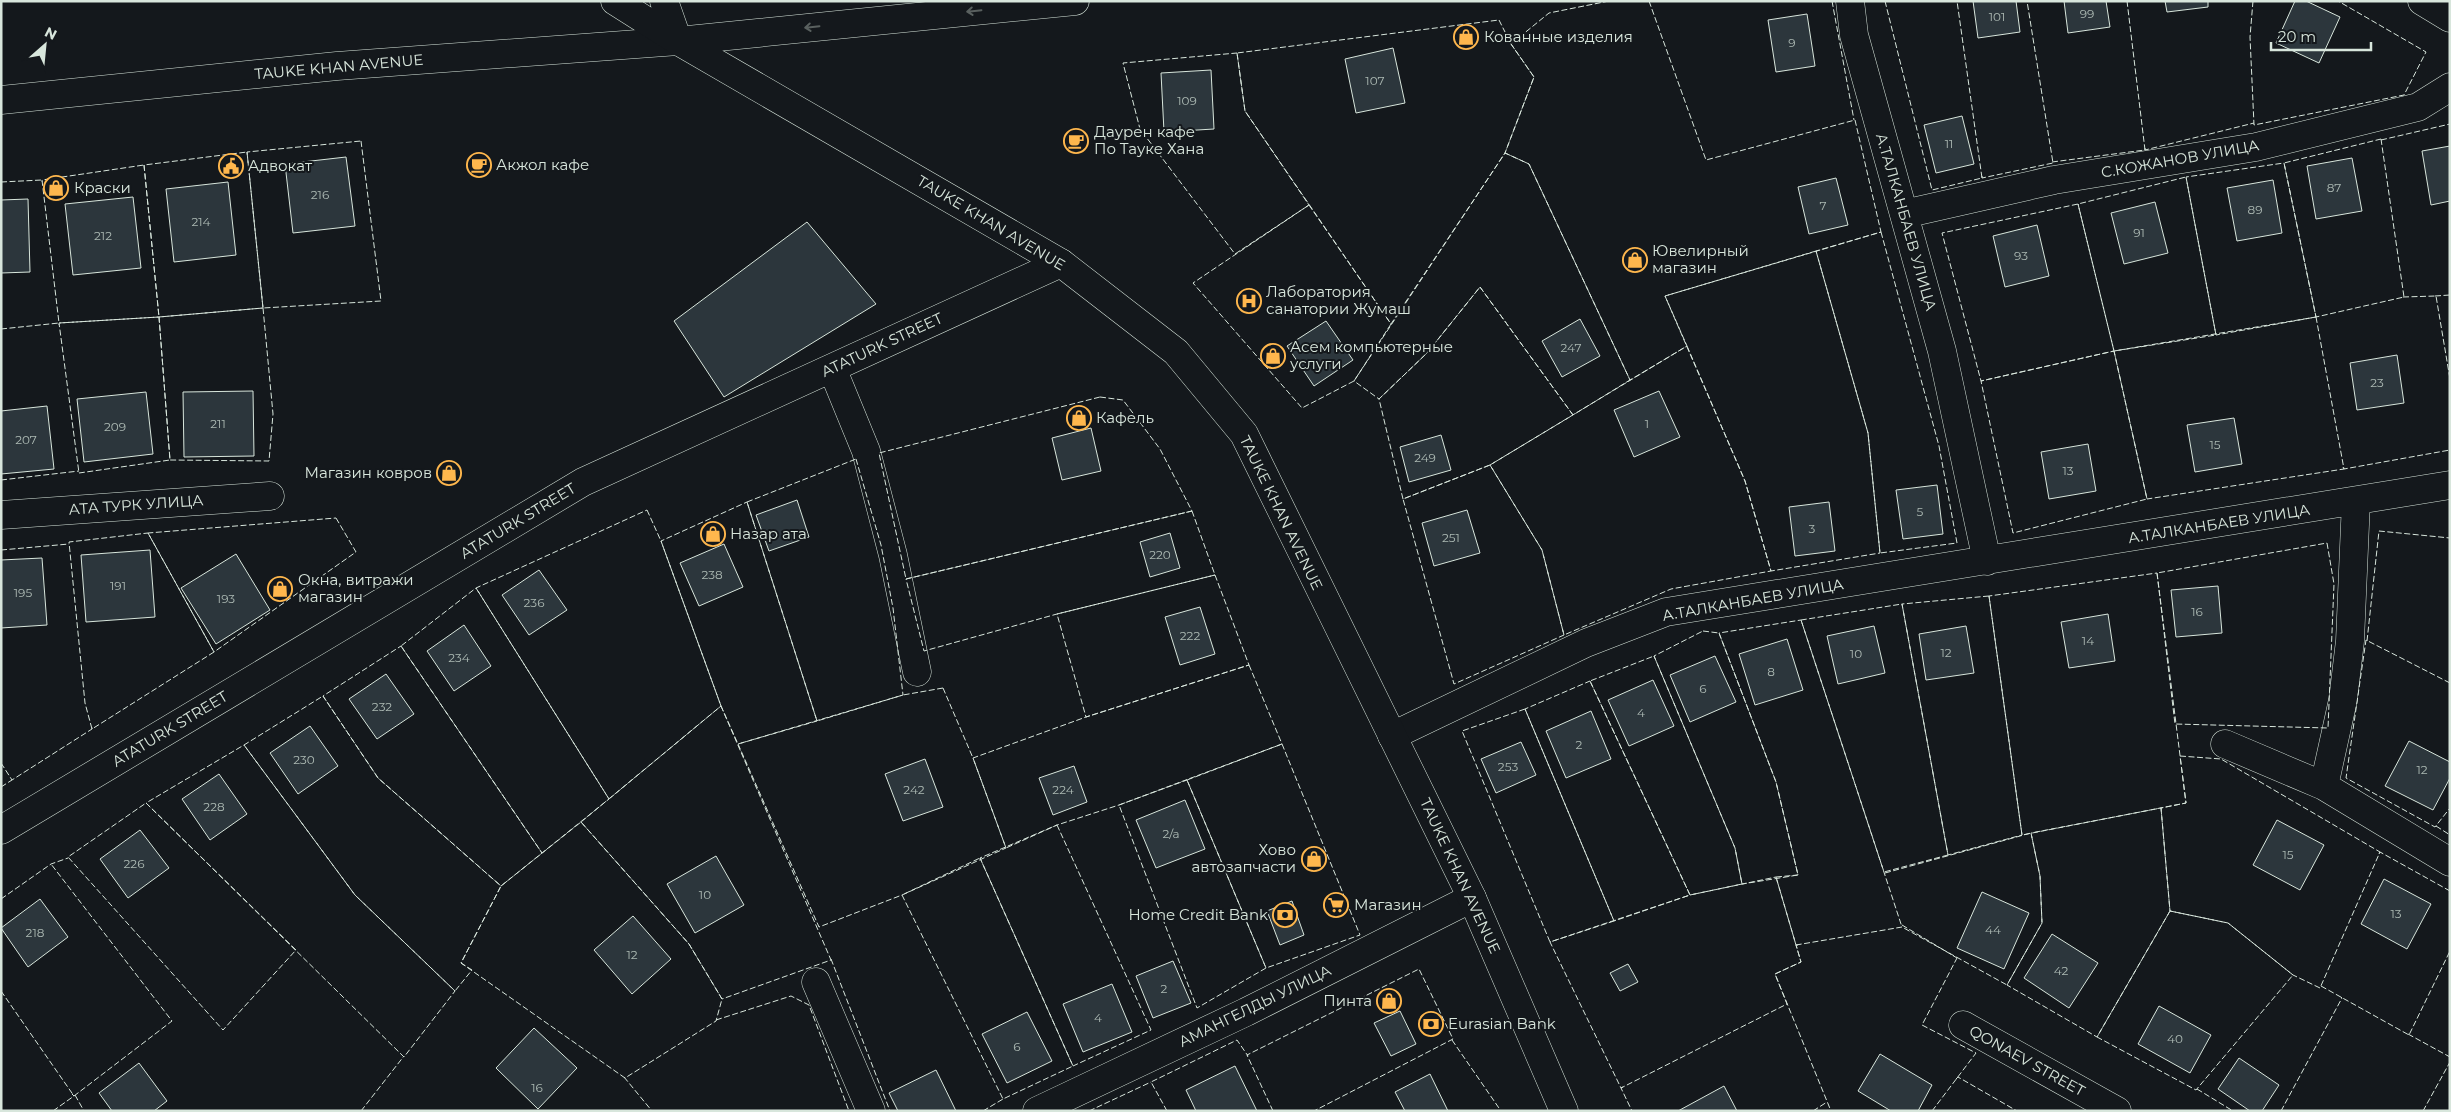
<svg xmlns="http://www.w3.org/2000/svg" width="2451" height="1112" viewBox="0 0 2451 1112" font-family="Montserrat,sans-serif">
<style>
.building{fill:#2c363c;stroke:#d8e6dc}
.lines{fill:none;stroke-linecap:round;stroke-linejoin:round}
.street-casing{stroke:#d8e6dc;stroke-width:29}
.secondary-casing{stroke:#d8e6dc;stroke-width:29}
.primary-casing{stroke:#d8e6dc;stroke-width:29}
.street{stroke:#14181c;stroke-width:28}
.secondary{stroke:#14181c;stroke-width:28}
.primary{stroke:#14181c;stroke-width:28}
.fence{stroke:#d8e6dc;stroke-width:1;stroke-dasharray:6 2.5;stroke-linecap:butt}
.oneway{stroke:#59605f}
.labels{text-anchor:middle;stroke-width:4;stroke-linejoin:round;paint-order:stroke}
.number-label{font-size:12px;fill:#adbab4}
.poi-label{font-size:15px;fill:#d8e6dc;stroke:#14181c;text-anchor:start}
.street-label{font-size:15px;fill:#d8e6dc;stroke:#14181c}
</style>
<rect width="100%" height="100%" fill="#14181c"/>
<!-- building -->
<path class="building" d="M1973 1H2016L2020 32 1978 38Z
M2064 1H2106L2110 27 2068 33Z
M2165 1H2208V7L2167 12Z
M2295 1H2306L2340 17 2319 63 2276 43Z
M1807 14 1815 66 1776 72 1768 20Z
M1393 48 1405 103 1356 113 1345 59Z
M1211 70 1214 129 1164 132 1161 73Z
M1962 116 1974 164 1936 173 1924 125Z
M2450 146V201L2431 205 2422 151Z
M346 157 355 226 293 233 285 164Z
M2352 158 2362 211 2316 219 2307 166Z
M1836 178 1848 225 1809 234 1798 187Z
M2273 180 2282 233 2237 241 2227 188Z
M228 182 236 255 174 262 166 189Z
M133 197 141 268 73 275 65 204Z
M28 199 30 272 1 273V200Z
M2155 202 2168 253 2124 264 2111 213Z
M807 222 876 304 724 397 674 321Z
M2037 225 2049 276 2005 287 1993 236Z
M1580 319 1600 356 1562 377 1542 341Z
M1326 321 1353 360 1314 386 1287 346Z
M2397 355 2404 403 2357 410 2350 363Z
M253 391 254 456 184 457 183 392Z
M1659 391 1680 437 1634 457 1614 410Z
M146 392 153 454 84 462 77 399Z
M47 406 54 469 1 474V411Z
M2234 418 2242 464 2195 472 2187 425Z
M1091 428 1101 471 1062 480 1052 438Z
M1441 435 1451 470 1409 482 1400 447Z
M2088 444 2096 491 2049 499 2041 452Z
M1937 485 1943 534 1903 539 1896 490Z
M797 500 809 537 769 551 756 515Z
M1829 502 1835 551 1795 556 1789 507Z
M1467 510 1480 553 1434 566 1422 523Z
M1170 533 1180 568 1150 577 1140 542Z
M724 544 743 587 699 606 680 563Z
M150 550 155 617 86 622 81 555Z
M236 554 270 610 216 644 181 588Z
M42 558 47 625 1 628V560Z
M539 570 567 610 529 635 502 595Z
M2218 586 2222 633 2176 637 2171 590Z
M1200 607 1215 654 1180 665 1165 617Z
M2108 614 2115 661 2069 668 2061 622Z
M464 625 491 666 454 691 427 651Z
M1874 626 1885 673 1838 684 1827 636Z
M1966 626 1974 673 1926 680 1919 634Z
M1787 639 1803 690 1755 705 1739 654Z
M1715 656 1736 702 1690 722 1670 675Z
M386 674 414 714 377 739 349 699Z
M1653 680 1674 726 1629 746 1608 700Z
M1591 711 1611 759 1566 778 1546 731Z
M310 726 338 766 298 794 270 753Z
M2409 741 2450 762V778L2433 810 2385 786Z
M1521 742 1536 775 1496 793 1481 759Z
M925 759 943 807 903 821 885 774Z
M1074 766 1087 802 1053 815 1039 778Z
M219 774 247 814 210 840 182 799Z
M1185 800 1205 849 1156 868 1136 820Z
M2277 820 2324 845 2300 890 2253 865Z
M140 830 169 868 128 898 100 859Z
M716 856 744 905 695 933 667 884Z
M2384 879 2431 904 2407 949 2361 924Z
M1982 892 2029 913 2004 969 1957 948Z
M40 899 68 937 28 967 1 928Z
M1292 901 1304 935 1280 945 1267 911Z
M633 916 671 959 632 994 594 950Z
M2052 934 2098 963 2069 1008 2024 978Z
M1173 961 1191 1003 1153 1018 1136 976Z
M1628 964 1638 982 1620 991 1610 973Z
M1112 984 1132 1032 1083 1052 1063 1004Z
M2159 1006 2211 1035 2190 1073 2138 1044Z
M1400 1011 1416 1044 1391 1056 1374 1023Z
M1027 1012 1052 1061 1007 1083 982 1034Z
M534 1028 577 1068 538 1109 496 1068Z
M1880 1054 1932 1085 1918 1111H1891L1858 1091Z
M2239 1058 2279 1085 2262 1111H2250L2218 1089Z
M139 1063 167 1101 154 1111H112L99 1093Z
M1235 1066 1257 1111H1196L1186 1090Z
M936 1070 956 1111H898L889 1093Z
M1430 1074 1448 1111H1405L1395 1092Z
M1724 1086 1737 1111H1678Z"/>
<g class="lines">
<defs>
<path id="street" d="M1850 1 1854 35 1942 351 1987 561
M1904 214 2054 180 2256 147 2418 107 2450 87
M832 368 866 451 893 555 917 672
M1 515 270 496
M1392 736 1586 643 1666 612 2450 485
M2225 744 2324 786 2450 862
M2324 786 2343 700 2350 641 2356 501
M1 830 583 482 1061 263
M816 982 871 1111
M1963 1025 2117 1111
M1037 1111 1246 1012 1472 898"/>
<path id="secondary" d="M1 100 337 66 678 41"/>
<path id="primary" d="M615 1 678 41 1061 263 1176 352 1244 434 1472 898 1564 1111
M664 1 678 41
M2422 1 2450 18
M678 41 1075 1"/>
</defs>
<!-- street casing -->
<use href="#street" class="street-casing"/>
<!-- secondary casing -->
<use href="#secondary" class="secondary-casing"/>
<!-- primary casing -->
<use href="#primary" class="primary-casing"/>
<!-- street -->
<use href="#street" class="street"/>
<!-- secondary -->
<use href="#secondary" class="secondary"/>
<!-- primary -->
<use href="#primary" class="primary"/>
<!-- fence -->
<path class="fence" d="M1609 1 1549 13 1511 44 1534 77 1505 153 1529 164 1630 380 1687 346 1665 296 1881 232 1855 120 1706 160 1649 1
M1832 1 1854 120
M1885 1 1932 190 1982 178 1957 1
M2253 1 2250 37 2254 125 2404 95 2426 52 2338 1
M1499 20 1511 44 1534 77 1505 153 1391 324 1245 111 1237 53Z
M1237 53 1245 111 1309 205 1235 254 1140 129 1123 63Z
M2381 139 2404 297 2316 317 2284 163Z
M2381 140 2450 124
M361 141 381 301 263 308 247 152Z
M2145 148V150L2254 123
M247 152 263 308 159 317 144 165Z
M1505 153 1529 164 1630 380 1573 415 1480 287 1427 353 1379 399 1354 381Z
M2052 162 2145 150 2127 1
M2284 163 2316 317 2216 335 2186 177Z
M144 165 159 317 59 323 42 180Z
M1982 176V178L2053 163 2027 1
M1 182 42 180V182
M2078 204 2114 351 2216 335 2186 177 2078 204 1942 233 1981 381 2114 351 2078 204
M1309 205 1391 324 1354 381 1302 408 1193 283Z
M1881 232 1939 446 1957 543 1880 553 1868 433 1816 251Z
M1816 251 1868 433 1880 553 1771 571 1745 481 1665 296Z
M1480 287 1573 415 1490 465 1403 499 1379 399 1427 353Z
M2435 296 2450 295
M2403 297 2436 296 2450 379
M263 308 273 414 269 461 170 460 159 317Z
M159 317 170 460 79 473 59 323Z
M2316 317 2344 469 2147 499 2114 351Z
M1 329 59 323V325
M1687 346 1745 481 1771 571 1671 589 1564 635 1542 550 1490 465Z
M2114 351 2147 499 2013 533 1981 381Z
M1100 397 1123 400 1160 449 1192 511 906 579 879 453Z
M856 459 881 545 893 608 903 695 817 721 747 502Z
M1490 465 1542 550 1564 635 1454 684 1403 499Z
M2343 467 2344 469 2450 450
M1 480 79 471
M747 502 817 721 738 744 721 706 661 541Z
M647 510 661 541 721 706 609 799 476 588Z
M1192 511 1215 575 1057 614 924 651 906 579Z
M336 518 356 552 214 652 148 533Z
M148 533 214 652 92 729 85 703 69 542Z
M2327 543 2334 584 2328 728 2175 724 2157 573Z
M1 550 69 544
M2157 573 2186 803 2022 835 1989 596Z
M1215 575 1249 665 1086 717 1057 614Z
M476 588 609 799 542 853 401 646Z
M1989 596 2022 835 1948 855 1902 604Z
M1902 604 1948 855 1884 872 1801 620Z
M1801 620 1902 927 1796 945 1776 877 1798 875 1776 782 1719 633Z
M1703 631 1719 633 1776 782 1798 875 1742 884 1735 848 1654 656Z
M2367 641 2379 531 2450 538
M401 646 542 853 501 886 378 778 323 696Z
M1654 656 1735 848 1742 884 1690 895 1590 681Z
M1249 665 1282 744 1119 805 1057 825 1006 848 973 758 1086 717Z
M1590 681 1690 895 1614 921 1525 709Z
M2450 683 2366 640 2346 778 2435 827 2450 808
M943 688 973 758 1006 848 902 895 819 927 738 744 903 695Z
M323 696 378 778 501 886 461 963 472 970 455 991 355 895 244 745Z
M721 706 831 960 722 999 689 944 581 822Z
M1525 709 1614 921 1550 942 1462 731Z
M1282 744 1360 935 1266 968 1187 780Z
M244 745 355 895 455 991 404 1057 146 803Z
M2180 756 2221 759 2380 852 2320 988 2293 975 2228 923 2170 911 2161 808 2186 803Z
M1 763 12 780 92 729V727
M1187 780 1266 968 1197 1008 1119 805Z
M1 787 12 780
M146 803 296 950 223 1030 68 857Z
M2161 808 2170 911 2097 1037 2007 985 2042 923 2040 876 2031 833Z
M581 822 689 944 722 999 716 1021 625 1078 461 963 501 886Z
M1057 825 1151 1030 1073 1066 980 858Z
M2436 826 2450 835
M2379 854 2380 852 2450 891
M980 858 1073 1066 1003 1099 902 895Z
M1885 873 2031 833 2040 876 2042 923 2007 985 1902 927
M1776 877 1801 962 1775 974 1787 1004 1621 1088 1550 942 1690 895Z
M1 899 51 864 68 858
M2170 911 2228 923 2293 975 2196 1090 2097 1037Z
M1902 925 1957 958
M1798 945H1796L1801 962 1775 974 1831 1111
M831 959 890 1111
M2321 986 2409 1035 2450 951
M1 991 74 1096 172 1021 51 864
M716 1020 791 996 809 1005 849 1111
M2408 1034 2450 1057
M1452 1040 1501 1111
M624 1077 652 1111
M1956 1079 1958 1077 2017 1111
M1623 1087 1621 1088 1632 1111
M2197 1089 2233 1111
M75 1095 84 1111
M53 1111 74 1096 72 1094
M361 1111 404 1056
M983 1111 1003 1099 1002 1098
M1089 1111 1151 1082
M1167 1111 1151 1082 1237 1040 1248 1056
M1273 1111 1247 1055 1419 969 1453 1039 1314 1111
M1813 1111 1827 1102
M1932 1111 1976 1053 1922 1025 1957 958
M2281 1111 2342 998 2341 997
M2423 1111 2450 1062"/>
</g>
<!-- one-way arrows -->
<defs><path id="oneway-shaft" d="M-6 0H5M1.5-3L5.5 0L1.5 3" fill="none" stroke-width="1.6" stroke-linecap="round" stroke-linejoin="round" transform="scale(1.25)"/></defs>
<g class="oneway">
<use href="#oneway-shaft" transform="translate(974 11) rotate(174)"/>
<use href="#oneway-shaft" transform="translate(812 27) rotate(174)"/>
</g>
<!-- icons -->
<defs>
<symbol id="shop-ring" viewBox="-11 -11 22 22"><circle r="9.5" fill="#14181c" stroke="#ffb74d" stroke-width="1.5"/><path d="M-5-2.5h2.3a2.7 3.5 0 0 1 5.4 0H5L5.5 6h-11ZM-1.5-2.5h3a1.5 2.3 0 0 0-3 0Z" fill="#ffb74d"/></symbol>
<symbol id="cafe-ring" viewBox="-11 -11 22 22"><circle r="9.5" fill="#14181c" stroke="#ffb74d" stroke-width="1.5"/><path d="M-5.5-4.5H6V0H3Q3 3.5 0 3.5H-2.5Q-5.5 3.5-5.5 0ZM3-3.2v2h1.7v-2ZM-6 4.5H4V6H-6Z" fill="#ffb74d"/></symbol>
<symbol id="civic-ring" viewBox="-11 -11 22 22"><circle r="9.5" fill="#14181c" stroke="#ffb74d" stroke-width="1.5"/><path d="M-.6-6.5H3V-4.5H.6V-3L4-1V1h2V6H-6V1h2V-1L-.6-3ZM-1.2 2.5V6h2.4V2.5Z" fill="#ffb74d"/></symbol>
<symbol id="hospital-ring" viewBox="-11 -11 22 22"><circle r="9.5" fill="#14181c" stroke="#ffb74d" stroke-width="1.5"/><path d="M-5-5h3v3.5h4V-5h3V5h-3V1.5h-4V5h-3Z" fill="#ffb74d"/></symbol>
<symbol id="supermarket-ring" viewBox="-11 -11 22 22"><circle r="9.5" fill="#14181c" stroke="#ffb74d" stroke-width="1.5"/><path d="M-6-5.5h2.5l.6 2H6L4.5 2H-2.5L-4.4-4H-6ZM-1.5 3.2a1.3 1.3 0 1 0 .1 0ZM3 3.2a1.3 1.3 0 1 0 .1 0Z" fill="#ffb74d"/></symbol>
<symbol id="bank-ring" viewBox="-11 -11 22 22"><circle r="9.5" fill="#14181c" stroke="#ffb74d" stroke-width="1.5"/><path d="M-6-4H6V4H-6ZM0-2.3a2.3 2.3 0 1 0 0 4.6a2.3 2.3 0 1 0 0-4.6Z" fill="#ffb74d"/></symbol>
</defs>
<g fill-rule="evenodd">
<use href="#shop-ring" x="1452" y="23" width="28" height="28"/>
<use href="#cafe-ring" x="1062" y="127" width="28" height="28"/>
<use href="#cafe-ring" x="465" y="151" width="28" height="28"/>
<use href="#civic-ring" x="217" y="152" width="28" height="28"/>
<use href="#shop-ring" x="42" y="174" width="28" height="28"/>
<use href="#shop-ring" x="1621" y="246" width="28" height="28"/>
<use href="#hospital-ring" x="1235" y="287" width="28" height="28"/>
<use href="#shop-ring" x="1259" y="342" width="28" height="28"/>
<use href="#shop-ring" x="1065" y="404" width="28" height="28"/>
<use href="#shop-ring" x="435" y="459" width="28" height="28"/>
<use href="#shop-ring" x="699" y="520" width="28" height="28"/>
<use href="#shop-ring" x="266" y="575" width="28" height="28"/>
<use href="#shop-ring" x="1300" y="845" width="28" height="28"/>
<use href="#supermarket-ring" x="1322" y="891" width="28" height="28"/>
<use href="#bank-ring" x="1271" y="901" width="28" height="28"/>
<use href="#shop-ring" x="1375" y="987" width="28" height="28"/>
<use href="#bank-ring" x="1417" y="1010" width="28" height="28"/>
</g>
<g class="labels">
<!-- number labels -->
<g class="number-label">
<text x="2087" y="18">99</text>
<text x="1997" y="21">101</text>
<text x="1792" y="47">9</text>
<text x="1375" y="85">107</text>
<text x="1187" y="105">109</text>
<text x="1949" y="148">11</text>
<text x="2334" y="192">87</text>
<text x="320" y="199">216</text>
<text x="1823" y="210">7</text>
<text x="2255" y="214">89</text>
<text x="201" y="226">214</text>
<text x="2139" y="237">91</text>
<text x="103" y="240">212</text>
<text x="2021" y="260">93</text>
<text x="1571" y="352">247</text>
<text x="2377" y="387">23</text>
<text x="218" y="428">211</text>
<text x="1647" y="428">1</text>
<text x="115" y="431">209</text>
<text x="26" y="444">207</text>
<text x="2215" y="449">15</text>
<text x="1425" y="462">249</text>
<text x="2068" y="475">13</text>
<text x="1920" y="516">5</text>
<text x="1812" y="533">3</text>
<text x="1451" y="542">251</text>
<text x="1160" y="559">220</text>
<text x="712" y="579">238</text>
<text x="118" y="590">191</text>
<text x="23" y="597">195</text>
<text x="226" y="603">193</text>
<text x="534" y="607">236</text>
<text x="2197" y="616">16</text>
<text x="1190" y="640">222</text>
<text x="2088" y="645">14</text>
<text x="1946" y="657">12</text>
<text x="1856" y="658">10</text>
<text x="459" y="662">234</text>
<text x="1771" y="676">8</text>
<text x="1703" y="693">6</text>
<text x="382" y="711">232</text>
<text x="1641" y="717">4</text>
<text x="1579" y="749">2</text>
<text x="304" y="764">230</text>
<text x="1508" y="771">253</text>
<text x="2422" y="774">12</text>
<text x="914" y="794">242</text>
<text x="1063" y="794">224</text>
<text x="214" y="811">228</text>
<text x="1171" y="838">2/а</text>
<text x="2288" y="859">15</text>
<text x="134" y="868">226</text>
<text x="705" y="899">10</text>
<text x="2396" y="918">13</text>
<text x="1993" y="934">44</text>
<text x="35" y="937">218</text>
<text x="632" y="959">12</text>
<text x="2061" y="975">42</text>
<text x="1164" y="993">2</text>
<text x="1098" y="1022">4</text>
<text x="2175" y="1043">40</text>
<text x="1017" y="1051">6</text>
<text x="537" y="1092">16</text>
</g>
<!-- poi labels -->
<g class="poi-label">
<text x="1484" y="42">Кованные изделия</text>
<text x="1094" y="137">Даурен кафе<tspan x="1094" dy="17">По Тауке Хана</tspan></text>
<text x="496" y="170">Акжол кафе</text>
<text x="248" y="171">Адвокат</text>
<text x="74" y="193">Краски</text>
<text x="1652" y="256">Ювелирный<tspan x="1652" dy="17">магазин</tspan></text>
<text x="1266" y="297">Лаборатория<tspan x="1266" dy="17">санатории Жумаш</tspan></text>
<text x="1290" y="352">Асем компьютерные<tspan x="1290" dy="17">услуги</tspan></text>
<text x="1096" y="423">Кафель</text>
<text x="432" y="478" text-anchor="end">Магазин ковров</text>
<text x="730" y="539">Назар ата</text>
<text x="298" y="585">Окна, витражи<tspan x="298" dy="17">магазин</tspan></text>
<text x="1296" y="855" text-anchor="end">Хово<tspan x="1296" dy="17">автозапчасти</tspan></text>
<text x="1354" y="910">Магазин</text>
<text x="1268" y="920" text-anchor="end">Home Credit Bank</text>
<text x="1372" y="1006" text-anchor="end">Пинта</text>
<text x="1448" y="1029">Eurasian Bank</text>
</g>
<!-- street labels -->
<g class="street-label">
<text transform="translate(339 67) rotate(-5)" y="5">TAUKE KHAN AVENUE</text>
<text transform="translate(2180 159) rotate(-10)" y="5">С.КОЖАНОВ УЛИЦА</text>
<text transform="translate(1906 222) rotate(74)" y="5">А.ТАЛКАНБАЕВ УЛИЦА</text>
<text transform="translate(991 223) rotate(31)" y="5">TAUKE KHAN AVENUE</text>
<text transform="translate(882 345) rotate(-25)" y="5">ATATURK STREET</text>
<text transform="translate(136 505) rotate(-4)" y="5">АТА ТУРК УЛИЦА</text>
<text transform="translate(1281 513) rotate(64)" y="5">TAUKE KHAN AVENUE</text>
<text transform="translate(518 521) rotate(-31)" y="5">ATATURK STREET</text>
<text transform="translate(2219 524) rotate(-9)" y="5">А.ТАЛКАНБАЕВ УЛИЦА</text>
<text transform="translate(1753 600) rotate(-10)" y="5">А.ТАЛКАНБАЕВ УЛИЦА</text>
<text transform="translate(170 729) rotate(-31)" y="5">ATATURK STREET</text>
<text transform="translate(1460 876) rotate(65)" y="5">TAUKE KHAN AVENUE</text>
<text transform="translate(1255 1006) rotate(-26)" y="5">АМАНГЕЛДЫ УЛИЦА</text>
<text transform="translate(2027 1061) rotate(29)" y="5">QONAEV STREET</text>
</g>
</g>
<!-- border -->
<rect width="2451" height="1112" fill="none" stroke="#d8e6dc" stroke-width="5"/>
<!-- north arrow -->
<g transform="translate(45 45) rotate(27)" stroke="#14181c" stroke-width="4" paint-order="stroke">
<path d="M0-4L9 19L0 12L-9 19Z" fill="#d8e6dc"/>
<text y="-8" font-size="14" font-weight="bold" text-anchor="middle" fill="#d8e6dc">N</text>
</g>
<!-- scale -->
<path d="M2271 42v8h100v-8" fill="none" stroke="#d8e6dc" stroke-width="2.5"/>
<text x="2278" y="42" font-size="15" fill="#d8e6dc" stroke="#14181c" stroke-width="4" paint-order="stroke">20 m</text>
</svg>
